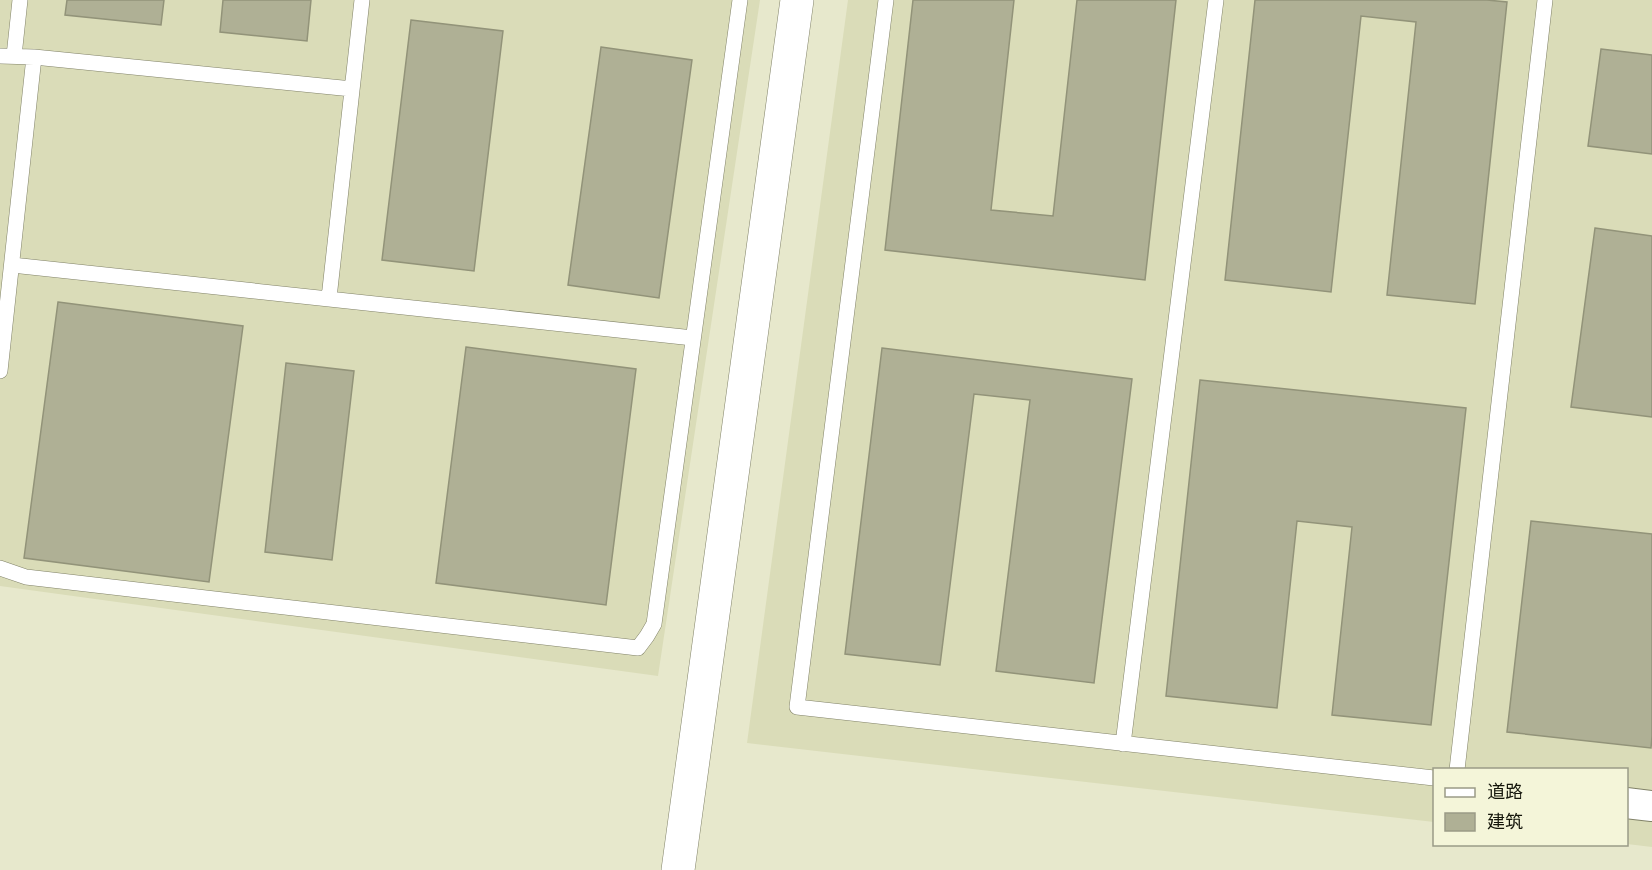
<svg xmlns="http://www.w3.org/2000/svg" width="1652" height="870" viewBox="0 0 1652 870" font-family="'DejaVu Sans','Noto Sans SC',sans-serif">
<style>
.built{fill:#dadcb8}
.building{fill:#afb095;stroke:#929379;stroke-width:1.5}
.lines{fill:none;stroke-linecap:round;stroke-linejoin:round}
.service-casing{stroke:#818268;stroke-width:16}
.minor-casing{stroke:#818268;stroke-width:32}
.tertiary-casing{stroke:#818268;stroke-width:34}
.service{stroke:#fff;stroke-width:15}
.minor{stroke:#fff;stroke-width:30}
.tertiary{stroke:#fff;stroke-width:33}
</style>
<rect width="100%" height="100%" fill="#e7e8cc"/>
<!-- built -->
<path class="built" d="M0 0H760L658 676 0 586Z
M848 0H1652V847L1627 844 1626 770H1434V822L747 743Z"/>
<!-- building -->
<path class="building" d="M67 0H164L161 25 65 15Z
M223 0H311L307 41 220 32Z
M913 0H1014L991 210 1053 216 1077 0H1176L1145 280 885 250Z
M1255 0H1487L1507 2 1475 304 1387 295 1416 22 1361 16 1331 292 1225 280Z
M411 20 503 31 474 271 382 260Z
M601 47 692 60 659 298 568 285Z
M1601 49 1652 55V154L1588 146Z
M1595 228 1652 236V417L1571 407Z
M58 302 243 326 209 582 24 558Z
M466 347 636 369 606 605 436 583Z
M882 348 1132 379 1094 683 996 671 1030 400 974 394 940 665 845 654Z
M286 363 354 371 332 560 265 552Z
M1200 380 1466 408 1431 725 1332 715 1352 527 1297 521 1277 708 1166 696Z
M1531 521 1652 534V736L1651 748 1507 732Z"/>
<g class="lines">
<defs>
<path id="service" d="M886 0 797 707 1434 778
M0 56 34 57 0 371
M14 56 20 0
M34 57 352 89
M12 265 693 338
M329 298 362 0
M0 568 26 577 638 648 647 636 654 624 740 0
M1123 744 1216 0
M1457 770 1545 0"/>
<path id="minor" d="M1626 803 1652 806"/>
<path id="tertiary" d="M678 870 797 0"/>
</defs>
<!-- service casing -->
<use href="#service" class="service-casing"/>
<!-- minor casing -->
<use href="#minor" class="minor-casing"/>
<!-- tertiary casing -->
<use href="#tertiary" class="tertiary-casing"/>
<!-- service -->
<use href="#service" class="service"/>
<!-- minor -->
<use href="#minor" class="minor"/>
<!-- tertiary -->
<use href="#tertiary" class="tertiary"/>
</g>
<!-- legend -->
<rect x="1433" y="768" width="195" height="78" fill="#f4f5d9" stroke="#9a9b87" stroke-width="1.5"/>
<rect x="1445" y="788" width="30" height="9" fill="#ffffff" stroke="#9a9b87" stroke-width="1.5"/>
<text x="1487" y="798" font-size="18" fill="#14150b">道路</text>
<rect x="1445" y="813" width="30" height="18" fill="#afb095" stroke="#9a9b87" stroke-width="1.5"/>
<text x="1487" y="828" font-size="18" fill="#14150b">建筑</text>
</svg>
